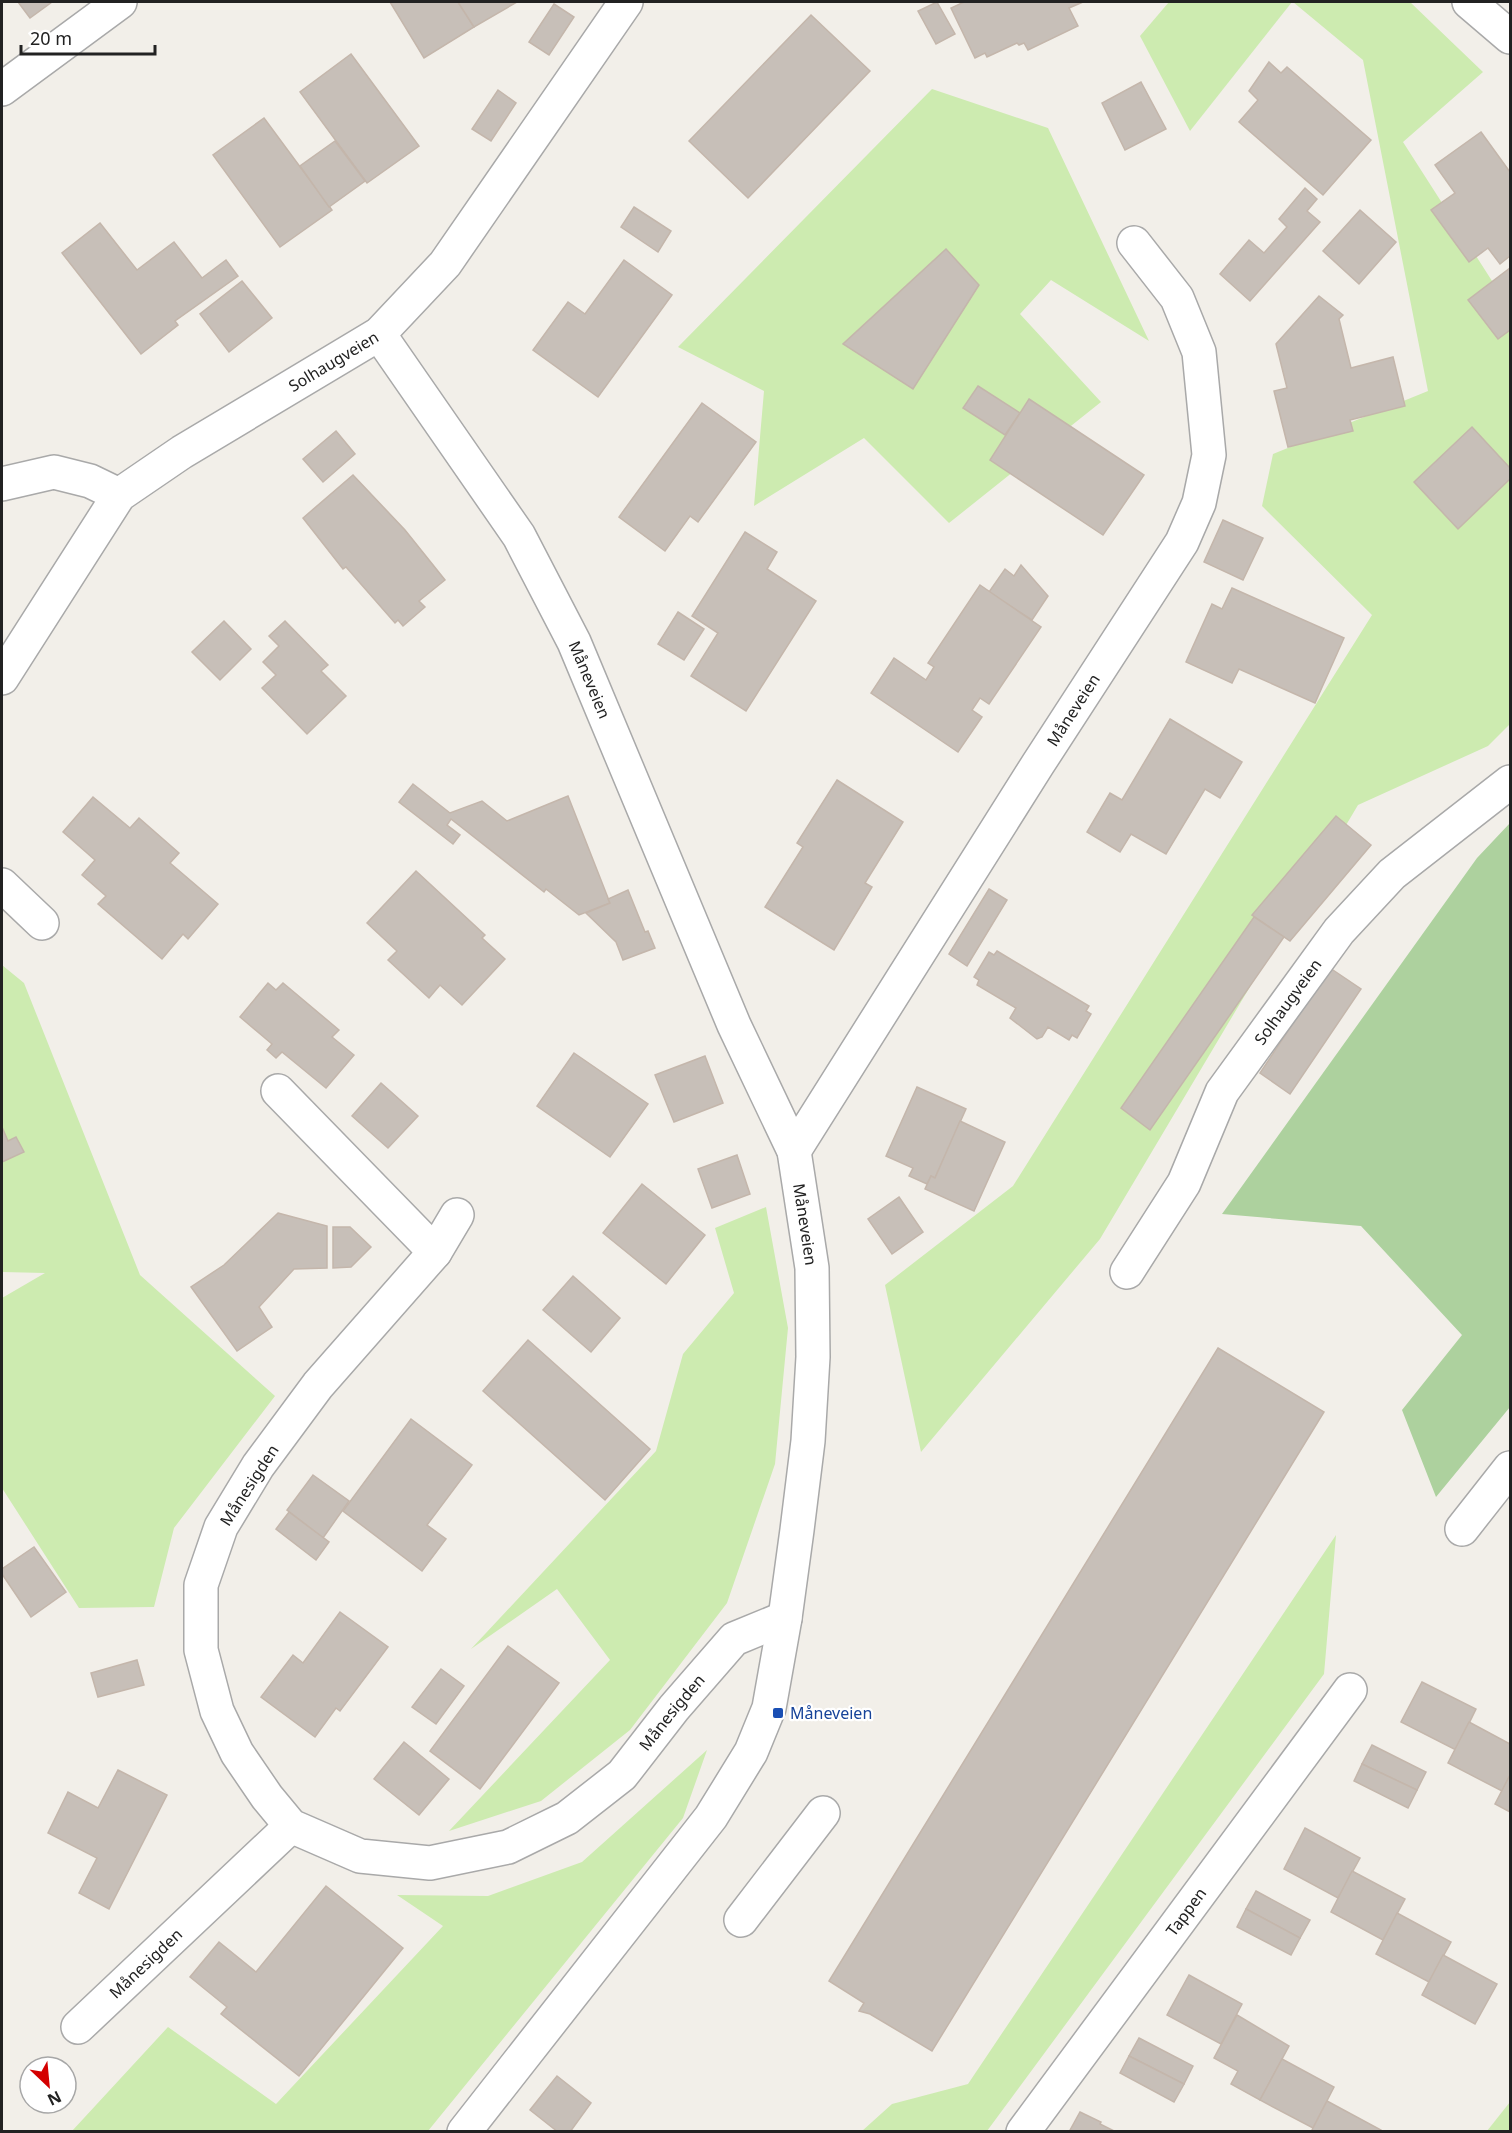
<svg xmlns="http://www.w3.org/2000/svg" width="1512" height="2133" font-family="'Noto Sans',sans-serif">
	<rect width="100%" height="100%" fill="#f2efe9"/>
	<!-- grass -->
	<g fill="#cdebb0">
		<polygon points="1169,2 1292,2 1190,131 1140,36"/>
		<polygon points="1293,2 1410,2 1483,72 1403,142 1510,309 1510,724 1488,746 1358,805 1100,1239 921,1452 885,1285 1013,1186 1372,615 1262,506 1273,454 1428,391 1363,60"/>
		<polygon points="932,89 1048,128 1149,341 1051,280 1020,314 1101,402 949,523 864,438 754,506 764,391 678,347"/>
		<polygon points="2,965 24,983 140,1275 275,1396 174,1528 154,1607 79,1608 2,1488 2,1298 45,1273 2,1272"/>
		<polygon points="766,1207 788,1328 775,1464 727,1603 630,1730 541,1801 449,1831 610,1660 557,1589 471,1649 656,1451 683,1354 734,1293 715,1228"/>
		<polygon points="1336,1535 1324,1674 987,2131 862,2131 892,2104 968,2084"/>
		<polygon points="707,1750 683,1818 428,2131 72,2131 168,2027 276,2104 443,1926 397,1895 488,1896 582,1862"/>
		<polygon points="1510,2102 1510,2131 1487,2131"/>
	</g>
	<!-- forest -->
	<polygon fill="#add19e" points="1510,823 1510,1407 1436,1497 1402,1410 1462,1335 1361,1226 1222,1214 1477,858"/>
	<!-- building -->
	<g fill="#c7bfb8" stroke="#c4b6ab" stroke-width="1.5">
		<polygon points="18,2 52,2 30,18"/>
		<polygon points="390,2 458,2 474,27 424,58"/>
		<polygon points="458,2 517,2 474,27"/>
		<polygon points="937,2 955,34 936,44 918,11"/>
		<polygon points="964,2 1083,2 1069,8 1078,26 1028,50 1024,43 1019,45 1017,43 987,57 985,53 975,58 951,8"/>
		<polygon points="554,4 574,17 549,55 529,42"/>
		<polygon points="811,15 870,71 748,198 689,141"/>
		<polygon points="351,54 419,146 367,183 300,92"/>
		<polygon points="1269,62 1281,73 1287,67 1371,140 1323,195 1239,122 1258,100 1249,91"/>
		<polygon points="1141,82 1166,129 1125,150 1102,103"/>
		<polygon points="498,90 516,103 491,141 472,129"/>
		<polygon points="264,118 332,210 280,247 213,155"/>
		<polygon points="1481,132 1510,172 1510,256 1500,264 1488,248 1469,262 1431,210 1455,193 1435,165"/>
		<polygon points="335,141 365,181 329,207 300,166"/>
		<polygon points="1305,188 1317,199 1307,211 1320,222 1250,301 1220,274 1249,240 1264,253 1287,227 1279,219"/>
		<polygon points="634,207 671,231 658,252 621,227"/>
		<polygon points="1360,210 1396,242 1359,284 1323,251"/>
		<polygon points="100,223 137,270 174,242 202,278 226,260 238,276 175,321 178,325 141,354 62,253"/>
		<polygon points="946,249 979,285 913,389 843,344"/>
		<polygon points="624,260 672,295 598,397 533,350 568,302 585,314"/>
		<polygon points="1510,268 1510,330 1498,339 1468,300"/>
		<polygon points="242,281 272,318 229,352 200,314"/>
		<polygon points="1319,296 1343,315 1339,319 1351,368 1393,357 1405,406 1350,420 1353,431 1288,447 1274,391 1287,388 1276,344"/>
		<polygon points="978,386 1020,413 1005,435 963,408"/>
		<polygon points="1029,399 1144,475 1103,535 990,460"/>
		<polygon points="702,403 756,442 698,522 690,516 665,551 619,517"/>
		<polygon points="1472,427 1510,468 1510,479 1458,529 1414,482"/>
		<polygon points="336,431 355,454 323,482 303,459"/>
		<polygon points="353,475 405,530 445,580 419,601 425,607 403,626 398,620 395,623 346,567 343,569 303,518"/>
		<polygon points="1223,520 1263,538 1243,580 1204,562"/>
		<polygon points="745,532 777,552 767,569 816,601 746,711 691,676 718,633 692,616"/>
		<polygon points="1021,565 1048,596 1032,620 989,592 1005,569 1014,576"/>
		<polygon points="980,585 1041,627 989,704 980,698 972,710 982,717 958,752 871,693 894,658 926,680 934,667 928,663"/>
		<polygon points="1232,588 1344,638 1315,703 1239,669 1232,683 1186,662 1212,604 1222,609"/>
		<polygon points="678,612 704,629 684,660 658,644"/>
		<polygon points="224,621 251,649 220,680 192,652"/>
		<polygon points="285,621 328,665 321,671 346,696 307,734 262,688 276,675 263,662 279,646 269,636"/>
		<polygon points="1170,719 1242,762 1220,798 1205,789 1166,854 1131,834 1120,852 1087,832 1110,793 1122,800"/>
		<polygon points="837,780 903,822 865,883 872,887 834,950 765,907 803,847 797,843"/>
		<polygon points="413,784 450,813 482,801 507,821 568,796 610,903 579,915 546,889 544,892 451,819 447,825 460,835 453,844 399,802"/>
		<polygon points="93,797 130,828 139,818 179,853 170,863 218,904 188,939 183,934 162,959 98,904 106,896 82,875 95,860 63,832"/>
		<polygon points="1336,816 1371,845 1290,941 1252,915"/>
		<polygon points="416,871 485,935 482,938 505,959 462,1005 440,985 429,998 388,960 397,951 367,923"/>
		<polygon points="989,889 1007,900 967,966 949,954"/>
		<polygon points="628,890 645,932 648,931 655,948 623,960 616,942 586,913 610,903 608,899"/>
		<polygon points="1254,917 1284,937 1150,1130 1121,1108"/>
		<polygon points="997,951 1089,1006 1086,1011 1091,1014 1077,1038 1072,1035 1069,1040 1048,1027 1042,1037 1037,1039 1010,1018 1016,1008 977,985 979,980 974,977 989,952 994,955"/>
		<polygon points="1330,968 1361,989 1290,1094 1260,1073"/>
		<polygon points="268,983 276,990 283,983 339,1030 332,1037 354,1055 326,1088 282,1052 276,1058 267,1050 272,1044 240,1017"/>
		<polygon points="574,1053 648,1104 610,1157 537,1106"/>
		<polygon points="705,1056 723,1103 674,1122 655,1075"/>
		<polygon points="381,1083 418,1116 388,1148 352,1116"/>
		<polygon points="917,1087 966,1109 935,1178 931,1176 927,1184 909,1176 913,1168 886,1156"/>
		<polygon points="960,1121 1005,1142 974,1211 925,1189 931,1176 935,1178"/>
		<polygon points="2,1127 8,1141 16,1137 24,1152 2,1162"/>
		<polygon points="737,1155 750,1194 712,1208 698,1169"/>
		<polygon points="642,1184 705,1235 666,1284 603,1233"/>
		<polygon points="899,1197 923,1232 892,1254 868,1219"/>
		<polygon points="278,1213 327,1226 327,1268 294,1269 259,1307 272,1327 237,1351 191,1287 224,1265"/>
		<polygon points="333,1227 350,1227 371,1247 351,1267 333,1268"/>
		<polygon points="573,1276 620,1318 591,1352 543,1310"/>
		<polygon points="528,1340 650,1449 605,1500 483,1391"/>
		<polygon points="1218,1348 1324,1412 932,2051 870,2014 859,2011 864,2003 829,1981"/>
		<polygon points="411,1419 472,1465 427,1525 446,1539 422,1571 343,1511"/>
		<polygon points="313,1475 349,1501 323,1538 287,1510"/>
		<polygon points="289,1512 329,1542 316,1560 276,1529"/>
		<polygon points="34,1547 66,1592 31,1617 2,1574 2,1569"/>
		<polygon points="340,1612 388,1647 340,1711 336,1708 315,1737 261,1697 293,1655 303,1663"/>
		<polygon points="508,1646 559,1683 480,1789 430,1751"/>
		<polygon points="137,1660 144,1685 98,1697 91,1673"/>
		<polygon points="441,1669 464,1686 436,1724 412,1707"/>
		<polygon points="1422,1682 1476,1709 1456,1750 1401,1722"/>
		<polygon points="1469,1722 1510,1744 1510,1775 1502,1791 1448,1763"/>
		<polygon points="404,1742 449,1779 419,1815 374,1779"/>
		<polygon points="1372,1745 1426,1772 1417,1790 1362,1764"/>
		<polygon points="1362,1764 1417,1790 1408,1808 1354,1781"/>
		<polygon points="118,1770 167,1795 109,1909 79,1893 97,1858 48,1833 68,1792 98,1808"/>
		<polygon points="1510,1775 1510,1812 1495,1804"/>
		<polygon points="1305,1828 1360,1858 1338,1898 1284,1869"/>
		<polygon points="1352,1871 1405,1899 1383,1940 1331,1912"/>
		<polygon points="326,1886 403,1948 299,2076 221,2014 227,2007 190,1977 219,1942 256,1972"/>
		<polygon points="1256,1891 1310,1920 1300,1938 1246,1909"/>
		<polygon points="1246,1909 1300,1938 1291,1955 1237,1927"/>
		<polygon points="1397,1913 1451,1942 1429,1982 1376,1954"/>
		<polygon points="1443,1955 1497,1984 1475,2024 1422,1995"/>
		<polygon points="1189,1975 1242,2004 1221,2044 1167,2015"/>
		<polygon points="1237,2015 1289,2046 1260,2100 1231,2084 1238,2071 1214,2058"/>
		<polygon points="1139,2038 1193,2066 1184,2084 1129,2056"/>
		<polygon points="1129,2056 1184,2084 1174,2102 1120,2073"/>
		<polygon points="1282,2059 1334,2087 1313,2128 1260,2100"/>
		<polygon points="557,2076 591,2103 570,2132 558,2132 530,2110"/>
		<polygon points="1327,2101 1381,2130 1380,2132 1311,2132"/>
		<polygon points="1080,2112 1101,2122 1100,2124 1116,2132 1069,2132"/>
	</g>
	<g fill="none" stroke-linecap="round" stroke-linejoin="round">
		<defs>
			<g id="minor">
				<polyline points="1469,2 1510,37"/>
				<polyline points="2,89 120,2"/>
				<path id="s1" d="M379,334l140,202 55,106 160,383 60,126 18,117 1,89 -5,84 -11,89 -12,88 -16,90 -18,44 -40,65 -247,315"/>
				<polyline points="2,484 54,472 90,481 119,495"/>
				<path id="s2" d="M2,678l117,-183 63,-43 197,-118 66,-70 181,-262"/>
				<polyline points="2,885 42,923"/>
				<polyline points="278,1091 435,1252"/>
				<path id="s3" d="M794,1151l244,-387 144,-222 17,-39 10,-48 -10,-103 -22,-54 -43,-55"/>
				<path id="s4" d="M457,1215l-22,37 -117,133 -60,81 -37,61 -20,58v65l16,61 20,42 30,44 24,29 69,30 70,7 78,-16 59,-29 55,-43 52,-67 60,-69 51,-21"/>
				<path id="s5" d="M1127,1272l57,-89 38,-91 117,-161 53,-57 118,-92"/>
				<polyline points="1462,1529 1510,1468"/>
				<polyline points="741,1920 823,1813"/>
				<path id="s6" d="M78,2027l213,-201"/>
				<path id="s7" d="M1023,2132l327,-442"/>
			</g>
		</defs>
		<!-- minor casing -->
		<use href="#minor" stroke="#a9a9a9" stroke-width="36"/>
		<!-- minor -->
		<use href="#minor" stroke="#fff" stroke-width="33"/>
	</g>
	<!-- markers -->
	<rect fill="#1a4fb4" stroke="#fff" stroke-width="2" x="772" y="1707" width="12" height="12" rx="3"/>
	<g text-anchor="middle" stroke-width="4.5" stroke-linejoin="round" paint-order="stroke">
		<!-- street labels -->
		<g font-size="16" fill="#222" stroke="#fff">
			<text dy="6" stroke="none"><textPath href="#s2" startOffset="470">Solhaugveien</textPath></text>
			<text dy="6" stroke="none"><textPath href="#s1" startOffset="406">Måneveien</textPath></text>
			<text dy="6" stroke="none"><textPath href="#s3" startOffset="522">Måneveien</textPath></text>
			<text dy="6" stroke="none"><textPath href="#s5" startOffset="316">Solhaugveien</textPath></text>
			<text dy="6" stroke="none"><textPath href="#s1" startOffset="994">Måneveien</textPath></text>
			<text transform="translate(249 1485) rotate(-57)" y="6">Månesigden</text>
			<text dy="6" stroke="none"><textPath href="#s4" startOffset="1160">Månesigden</textPath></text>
			<text dy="6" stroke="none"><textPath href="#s7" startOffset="274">Tappen</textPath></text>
			<text dy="6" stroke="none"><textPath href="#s6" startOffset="93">Månesigden</textPath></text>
		</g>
		<!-- transit labels -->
		<g font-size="16" fill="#164399" stroke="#fff" text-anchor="start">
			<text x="790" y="1719">Måneveien</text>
		</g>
	</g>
	<!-- border -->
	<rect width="1512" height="2133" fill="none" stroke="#222222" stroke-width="6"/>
	<!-- north arrow -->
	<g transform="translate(48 2085) rotate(154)"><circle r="28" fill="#ffffff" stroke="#a7a7a7" stroke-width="1.5"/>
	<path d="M0-4.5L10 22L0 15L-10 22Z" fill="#d40000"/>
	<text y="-9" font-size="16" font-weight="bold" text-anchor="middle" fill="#222222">N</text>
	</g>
	<!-- scale -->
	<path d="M21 45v9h134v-9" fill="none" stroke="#222222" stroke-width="3"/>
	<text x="30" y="45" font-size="18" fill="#222222" stroke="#ffffff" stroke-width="4.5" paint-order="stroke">20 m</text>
</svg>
